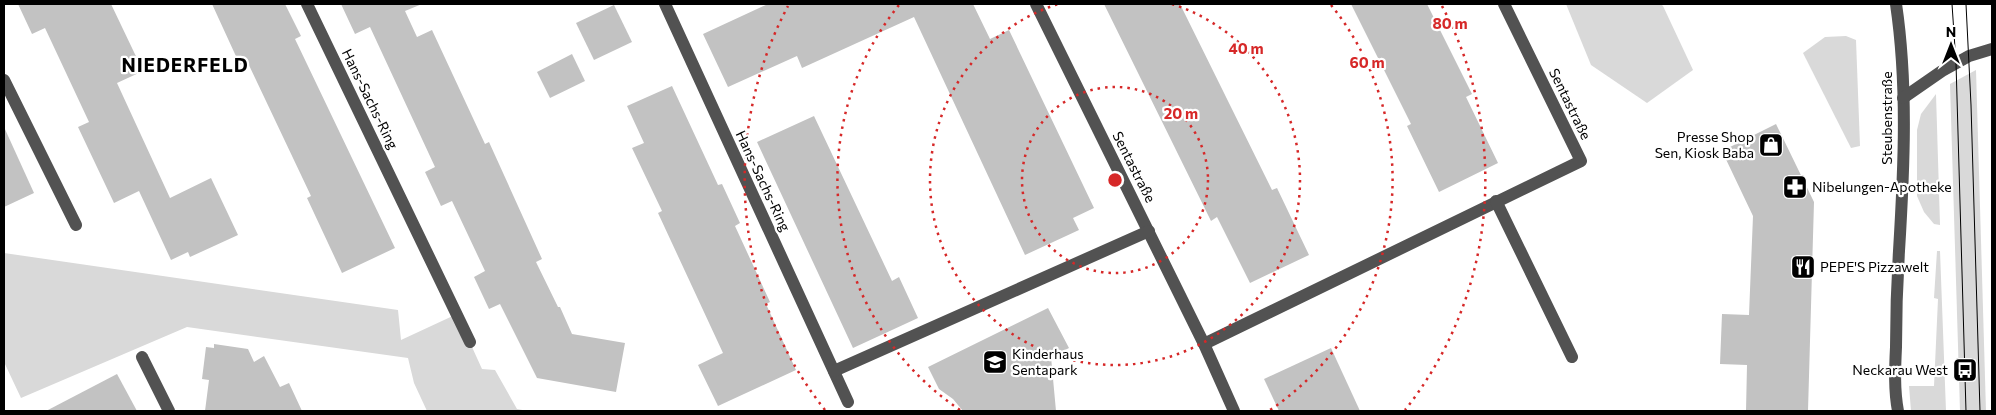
<svg xmlns="http://www.w3.org/2000/svg" width="1996" height="415" font-family="Commissioner,sans-serif">
	<rect width="100%" height="100%" fill="#fff"/>
	<!-- green -->
	<g fill="#d9d9d9">
		<polygon points="1566,4 1661,4 1663,6 1693,70 1647,103 1591,65"/>
		<polygon points="1846,36 1856,40 1860,146 1851,148 1803,53 1825,37"/>
		<polygon points="1976,70 1986,411 1960,411 1950,84"/>
		<polygon points="1936,94 1940,225 1934,224 1924,212 1917,196 1917,130 1921,114"/>
		<polygon points="1937,251 1940,251 1946,411 1911,411 1909,386 1934,386 1938,299 1934,298"/>
		<polygon points="4,253 398,310 401,340 457,314 482,369 495,370 517,409 528,411 427,411 414,383 408,358 187,327 21,398 4,362"/>
	</g>
	<!-- building -->
	<g fill="#c2c2c2">
		<polygon points="18,4 111,4 143,71 117,83 170,198 211,178 238,235 190,257 188,252 171,260 139,191 114,203 78,127 89,122 45,28 32,34"/>
		<polygon points="212,4 285,4 301,36 295,39 395,248 342,273 307,198 311,196 247,61 240,65"/>
		<polygon points="341,4 422,4 405,11 417,37 432,30 485,144 489,142 542,259 536,262 558,307 560,307 572,334 625,343 616,392 537,378 500,304 489,309 474,277 485,271 452,201 441,206 425,172 435,167 370,27 355,34"/>
		<polygon points="768,4 973,4 990,39 1009,30 1094,208 1073,218 1079,230 1025,255 914,17 802,68 797,56 728,87 703,34"/>
		<polygon points="1104,4 1180,4 1272,190 1277,188 1309,255 1250,283 1217,217 1211,221"/>
		<polygon points="1351,4 1427,4 1472,94 1466,97 1498,163 1439,192 1407,126 1411,124"/>
		<polygon points="614,5 632,42 594,60 576,23"/>
		<polygon points="572,54 585,81 550,98 537,72"/>
		<polygon points="672,86 718,185 722,184 740,223 735,226 770,302 766,304 796,370 718,406 698,365 723,353 658,213 662,211 632,148 644,143 627,106"/>
		<polygon points="814,116 892,281 899,277 918,318 853,348 757,142"/>
		<polygon points="1776,124 1814,202 1808,411 1746,411 1747,365 1720,364 1722,314 1749,315 1753,216 1722,151"/>
		<polygon points="4,127 34,193 4,207"/>
		<polygon points="1048,308 1069,348 1051,357 1056,411 963,411 953,399 939,389 928,367"/>
		<polygon points="214,344 248,349 254,362 264,356 280,387 289,383 302,411 205,411 209,380 202,379 206,347 214,348"/>
		<polygon points="1331,348 1360,411 1279,411 1264,379"/>
		<polygon points="117,374 137,411 46,411"/>
	</g>
	<g fill="none" stroke-linecap="round" stroke-linejoin="round">
		<!-- minor -->
		<g stroke="#525252" stroke-width="12">
			<polyline points="307,4 470,342"/>
			<polyline points="665,4 848,402"/>
			<polyline points="1036,4 1204,344 1581,161 1504,4"/>
			<path d="M1896,4c12,81 8,165 3,247 -2,32 -3,64 -3,96 -1,21 -2,43 2,64"/>
			<polyline points="4,80 76,225"/>
			<polyline points="1903,98 1942,71 1969,56 1992,49"/>
			<polyline points="1496,201 1572,357"/>
			<polyline points="1204,344 1234,411"/>
			<polyline points="142,357 169,411"/>
			<polyline points="834,371 1149,231"/>
		</g>
		<!-- tram -->
		<g stroke="#000" stroke-width="1">
			<polyline points="1952,4 1956,63 1966,411"/>
			<polyline points="1966,4 1971,105 1980,411"/>
		</g>
	</g>
	<!-- distance rings -->
	<g fill="none" stroke="#d62828" stroke-width="2.5" stroke-dasharray="2.5 5">
		<circle cx="1115" cy="180" r="93"/>
		<path d="M1172 4A185 185 0 1 1 1058 4"/>
		<path d="M960 410A278 278 0 0 1 899 5M1331 5A278 278 0 0 1 1270 410"/>
		<path d="M825 410A370 370 0 0 1 788 6M1442 6A370 370 0 0 1 1405 410"/>
	</g>
	<!-- icons -->
	<defs>
		<symbol id="shop-square" viewBox="-11 -11 22 22"><rect x="-9" y="-9" width="18" height="18" rx="4" fill="#000" stroke="#fff"/><path d="M-5-2.5h2.3a2.7 3.5 0 0 1 5.4 0H5L5.5 6h-11ZM-1.5-2.5h3a1.5 2.3 0 0 0-3 0Z" fill="#fff"/></symbol>
		<symbol id="pharmacy-square" viewBox="-11 -11 22 22"><rect x="-9" y="-9" width="18" height="18" rx="4" fill="#000" stroke="#fff"/><path d="M-2-6h4v4h4v4h-4v4h-4v-4h-4v-4h4Z" fill="#fff"/></symbol>
		<symbol id="restaurant-square" viewBox="-11 -11 22 22"><rect x="-9" y="-9" width="18" height="18" rx="4" fill="#000" stroke="#fff"/><path d="M-5-6h1v4h1v-4h1v4h1v-4h1v5L-1.5 .5V6h-2V.5L-5-1ZM5-6V6H3V1.5H1.5Q1.5-4 5-6Z" fill="#fff"/></symbol>
		<symbol id="school-square" viewBox="-11 -11 22 22"><rect x="-9" y="-9" width="18" height="18" rx="4" fill="#000" stroke="#fff"/><path d="M0-5L7-2L0 1L-7-2ZM-4 1L0 2.5L4 1V4Q0 6-4 4Z" fill="#fff"/></symbol>
		<symbol id="bus-square" viewBox="-11 -11 22 22"><rect x="-9" y="-9" width="18" height="18" rx="4" fill="#000" stroke="#fff"/><path d="M-5-6H5V4H4V6H2V4H-2V6H-4V4H-5ZM-3.5-4V0h7V-4ZM-3.5 1.2v1.5H-2V1.2ZM2 1.2v1.5H3.5V1.2Z" fill="#fff"/></symbol>
	</defs>
	<g fill-rule="evenodd">
		<use href="#shop-square" x="1757" y="131" width="28" height="28"/>
		<use href="#pharmacy-square" x="1781" y="173" width="28" height="28"/>
		<use href="#restaurant-square" x="1789" y="253" width="28" height="28"/>
		<use href="#school-square" x="981" y="348" width="28" height="28"/>
		<use href="#bus-square" x="1951" y="356" width="28" height="28"/>
	</g>
	<g text-anchor="middle" stroke-width="4.5" stroke-linejoin="round" paint-order="stroke">
		<!-- street labels -->
		<g font-size="14" fill="#000" stroke="#fff">
			<text transform="translate(370 99) rotate(64)" y="5">Hans-Sachs-Ring</text>
			<text transform="translate(1570 104) rotate(64)" y="5">Sentastraße</text>
			<text transform="translate(1887 118) rotate(-90)" y="5">Steubenstraße</text>
			<text transform="translate(1134 167) rotate(63)" y="5">Sentastraße</text>
			<text transform="translate(763 181) rotate(65)" y="5">Hans-Sachs-Ring</text>
		</g>
		<!-- poi labels -->
		<g font-size="14" fill="#000" stroke="#fff" text-anchor="start">
			<text x="1754" y="142" text-anchor="end">Presse Shop<tspan x="1754" dy="16">Sen, Kiosk Baba</tspan></text>
			<text x="1812" y="192">Nibelungen-Apotheke</text>
			<text x="1820" y="272">PEPE'S Pizzawelt</text>
			<text x="1012" y="359">Kinderhaus<tspan x="1012" dy="16">Sentapark</tspan></text>
			<text x="1948" y="375" text-anchor="end">Neckarau West</text>
		</g>
		<!-- district labels -->
		<g font-size="19" font-weight="bold" letter-spacing="1" fill="#000" stroke="#fff">
			<text x="185" y="72">NIEDERFELD</text>
		</g>
	</g>
	<circle cx="1115" cy="180" r="8" fill="#d62828" stroke="#fff" stroke-width="2.5"/>
	<g font-size="15" text-anchor="middle" font-weight="bold" fill="#d62828" stroke="#fff" stroke-width="4.5" stroke-linejoin="round" paint-order="stroke">
		<text x="1450" y="29">80 m</text>
		<text x="1246" y="54">40 m</text>
		<text x="1367" y="68">60 m</text>
		<text x="1181" y="119">20 m</text>
	</g>
	<!-- border -->
	<rect width="1996" height="415" fill="none" stroke="#000000" stroke-width="10"/>
	<!-- north arrow -->
	<g transform="translate(1951 45)" stroke="#ffffff" stroke-width="4" paint-order="stroke">
	<path d="M0-4L9 19L0 12L-9 19Z" fill="#000000"/>
	<text y="-8" font-size="14" font-weight="bold" text-anchor="middle" fill="#000000">N</text>
	</g>
</svg>
